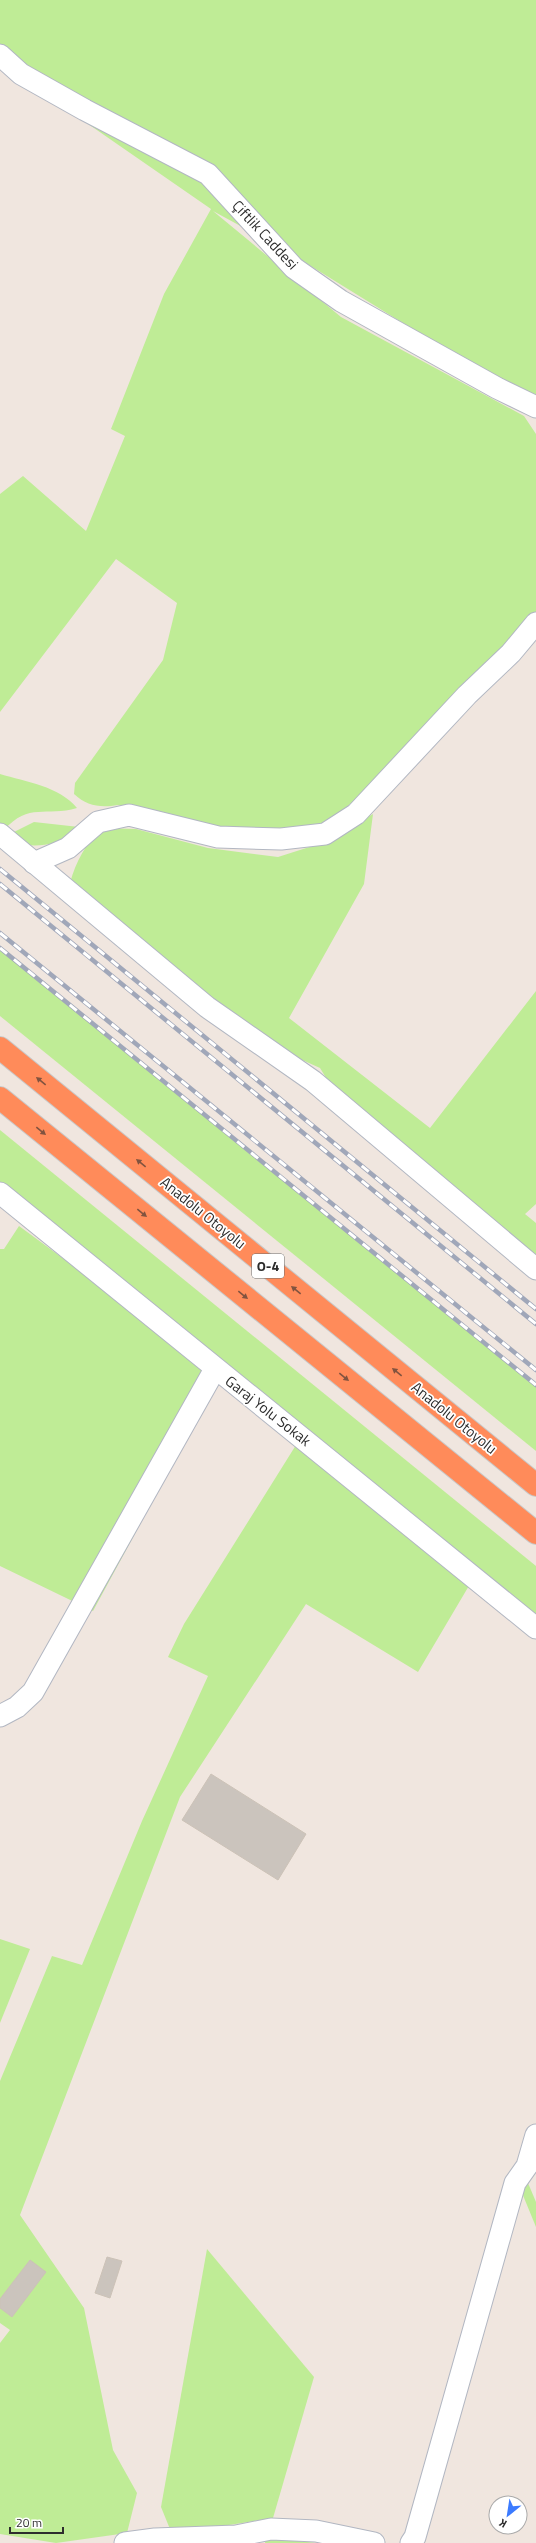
<svg xmlns="http://www.w3.org/2000/svg" width="536" height="2543" font-family="'Titillium Web',sans-serif">
	<rect width="100%" height="100%" fill="#f0e6df"/>
	<!-- green -->
	<g fill="#bfec96">
		<path d="M0,0h536v395l-36,-12 -212,-131 -75,-41 128,106 183,99 12,18v180l-182,187c-10,7 -23,22 -34,26 -54,17 -147,-9 -202,-22 -18,3 -31,1 -44,-11l1,-11 88,-123 14,-57 -61,-44 -116,153v-218l23,-18 63,55 39,-95 -14,-7 53,-135 47,-85 -211,-146z"/>
		<path d="M0,774c26,8 59,12 77,34 -31,9 -48,-6 -73,22l-4,-4z"/>
		<path d="M373,814l-9,70 -75,134 141,110 106,-137v213l-11,10 11,9v35l-205,-172 -11,-18 -62,-28 -188,-157c6,-22 16,-40 32,-55l34,1 72,19 70,9 44,-14z"/>
		<path d="M34,822l45,5 -2,9c-21,7 -36,12 -57,8l-8,-11z"/>
		<polygon points="0,950 536,1386 536,1451 0,1016"/>
		<polygon points="0,1130 536,1566 536,1624 0,1188"/>
		<polygon points="19,1226 159,1329 200,1367 214,1388 93,1611 0,1566 0,1249 4,1249"/>
		<polygon points="296,1445 470,1584 418,1672 306,1604 180,1797 20,2215 84,2308 113,2450 137,2493 127,2533 56,2543 0,2534 0,2343 10,2330 0,2323 0,2081 52,1956 82,1965 142,1821 208,1676 168,1657 184,1624"/>
		<polygon points="0,1939 30,1949 0,2023"/>
		<polygon points="528,2183 536,2202 536,2227 520,2188"/>
		<polygon points="207,2249 314,2377 273,2518 172,2534 161,2507"/>
		<polygon points="266,2538 317,2543 265,2543"/>
	</g>
	<!-- building -->
	<g fill="#cbc4bd" stroke="#ccc2b7">
		<polygon points="211,1774 306,1834 278,1880 182,1820"/>
		<polygon points="107,2257 122,2261 110,2298 95,2293"/>
		<polygon points="30,2260 46,2272 12,2317 0,2308 0,2299"/>
	</g>
	<g fill="none" stroke-linecap="round" stroke-linejoin="round">
		<defs>
			<g id="street">
				<polyline points="0,55 21,74 85,110 208,174 294,268 341,301 497,388 536,407"/>
				<polyline points="0,834 207,1007 313,1081 536,1269"/>
				<polyline points="34,863 68,848 98,822 129,815 218,837 281,839 325,834 356,814 467,695 511,653 536,623"/>
				<polyline points="0,1193 536,1628"/>
				<polyline points="0,1716 17,1707 33,1692 215,1369"/>
				<polyline points="125,2543 155,2539 236,2536 271,2529 316,2531 374,2543"/>
				<polyline points="411,2543 415,2537 515,2183 527,2166 536,2135"/>
			</g>
			<g id="highway">
				<polyline points="0,1048 536,1485"/>
				<polyline points="0,1098 536,1533"/>
			</g>
		</defs>
		<!-- street casing -->
		<use href="#street" stroke="#b2b7c2" stroke-width="23"/>
		<!-- highway casing -->
		<use href="#highway" stroke="#c8c8c8" stroke-width="24"/>
		<!-- street -->
		<use href="#street" stroke="#fff" stroke-width="21"/>
		<!-- highway -->
		<use href="#highway" stroke="#ff8b5a" stroke-width="22"/>
		<defs>
			<g id="rail">
				<polyline points="0,869 536,1309"/>
				<polyline points="0,884 536,1324"/>
				<polyline points="0,933 536,1370"/>
				<polyline points="0,948 536,1385"/>
			</g>
		</defs>
		<!-- rail casing -->
		<use href="#rail" stroke="#a0a7b9" stroke-width="4.5"/>
		<!-- rail -->
		<use href="#rail" stroke="#fff" stroke-width="3" stroke-dasharray="9" stroke-linecap="butt"/>
	</g>
	<!-- one-way arrows -->
	<defs><path id="oneway-solid" d="M-6-.8H1V-3.2L6.5 0L1 3.2V.8H-6Z"/></defs>
	<g fill="#81533f">
		<use href="#oneway-solid" transform="translate(41 1081) rotate(-141)"/>
		<use href="#oneway-solid" transform="translate(41 1131) rotate(39)"/>
		<use href="#oneway-solid" transform="translate(141 1163) rotate(-141)"/>
		<use href="#oneway-solid" transform="translate(142 1213) rotate(39)"/>
		<use href="#oneway-solid" transform="translate(296 1290) rotate(-141)"/>
		<use href="#oneway-solid" transform="translate(243 1295) rotate(39)"/>
		<use href="#oneway-solid" transform="translate(397 1372) rotate(-141)"/>
		<use href="#oneway-solid" transform="translate(344 1377) rotate(39)"/>
	</g>
	<g text-anchor="middle" stroke-width="3.5" stroke-linejoin="round" paint-order="stroke">
		<!-- shield labels -->
		<rect fill="#fff" stroke="#6c6c6c" stroke-width="1" x="252" y="1254" width="32" height="24" rx="3"/>
		<g font-size="14" font-weight="bold" fill="#2d2d2d">
			<text x="268" y="1271">O-4</text>
		</g>
		<!-- street labels -->
		<g font-size="15" fill="#2d2d2d" stroke="#fff">
			<text transform="translate(265 235) rotate(47)" y="5">Çiftlik Caddesi</text>
			<text transform="translate(203 1213) rotate(39)" y="5">Anadolu Otoyolu</text>
			<text transform="translate(268 1411) rotate(38)" y="5">Garaj Yolu Sokak</text>
			<text transform="translate(454 1418) rotate(39)" y="5">Anadolu Otoyolu</text>
		</g>
	</g>
	<!-- north arrow -->
	<g transform="translate(508 2515) rotate(210)"><circle r="19" fill="#ffffff" stroke="#ababab"/>
	<path d="M0-3L7 15L0 10L-7 15Z" fill="#3c7bff"/>
	<text y="-6" font-size="11" font-weight="bold" text-anchor="middle" fill="#2d2d2d">K</text>
	</g>
	<!-- scale -->
	<path d="M10 2527v6h53v-6" fill="none" stroke="#2d2d2d" stroke-width="2"/>
	<text x="16" y="2527" font-size="12" fill="#2d2d2d" stroke="#ffffff" stroke-width="3" paint-order="stroke">20 m</text>
</svg>
